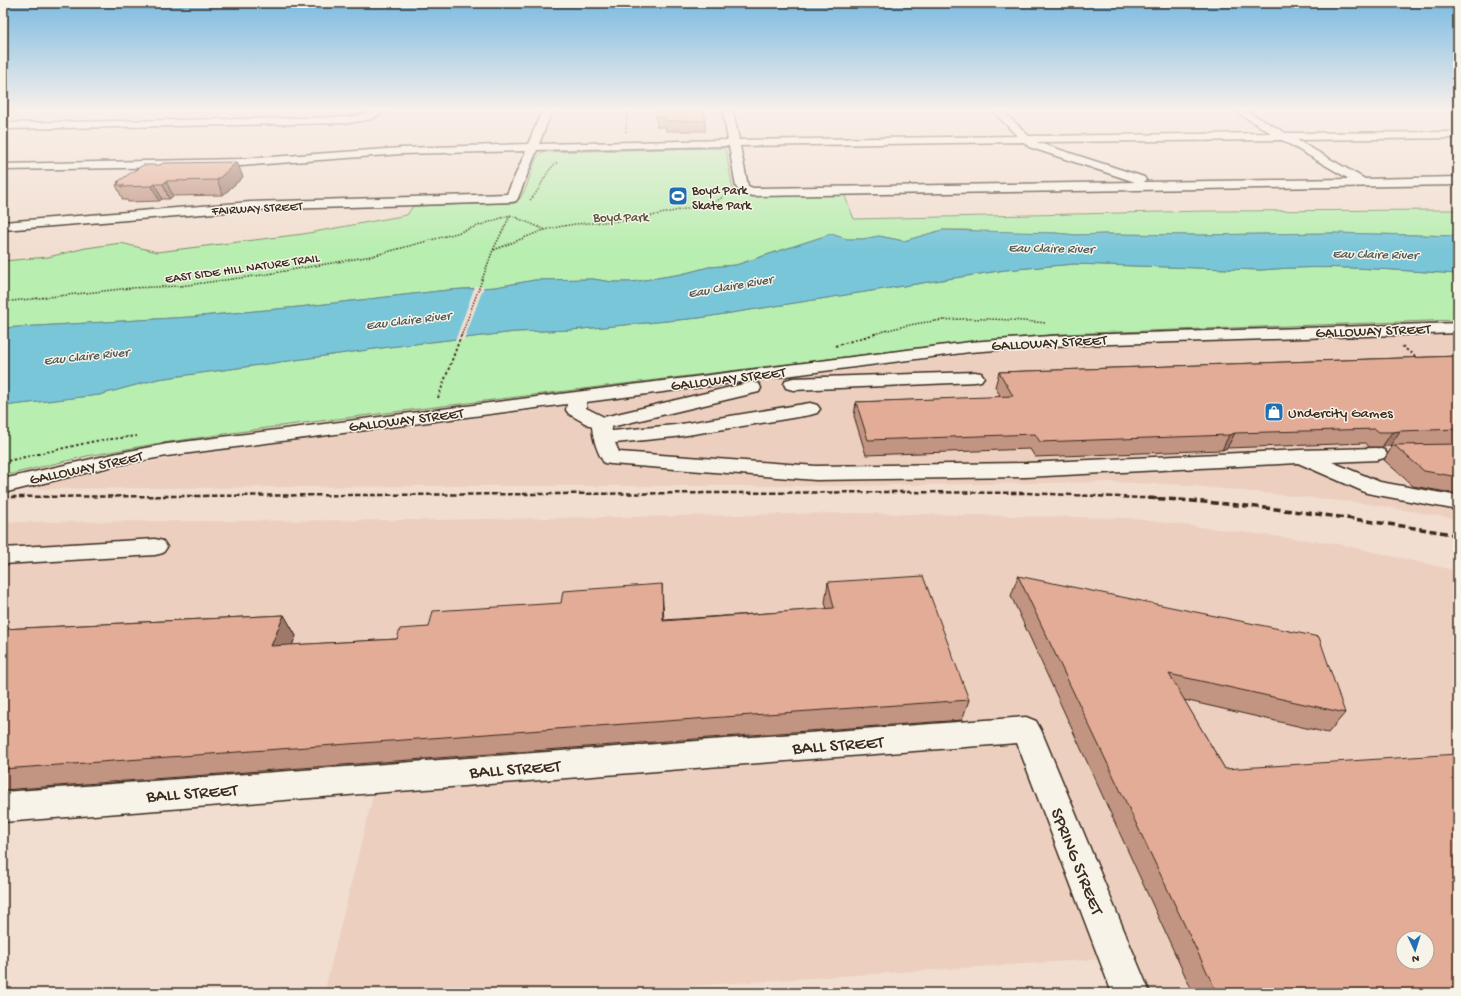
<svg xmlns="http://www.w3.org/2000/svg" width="1461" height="996" font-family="'Gochi Hand',sans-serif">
	<rect width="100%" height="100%" fill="#f1ded0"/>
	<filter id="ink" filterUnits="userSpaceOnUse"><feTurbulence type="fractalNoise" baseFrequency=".025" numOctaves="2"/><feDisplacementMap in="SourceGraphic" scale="8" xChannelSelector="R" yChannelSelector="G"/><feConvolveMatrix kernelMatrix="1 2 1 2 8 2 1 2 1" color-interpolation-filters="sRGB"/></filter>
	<g filter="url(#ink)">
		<!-- built -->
		<g fill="#eccfbf" fill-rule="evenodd">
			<polygon points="1458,333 1458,519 1361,503 1263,493 1185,485 1109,482 837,486 422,486 18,489 129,466 196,454 1005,350 1075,346"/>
			<path d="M854,513l273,5 211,26 120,27v422h-327l-15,-35 -536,35h-256l53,-214 -374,28v-285l425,-2zM1403,938h24v24h-24z"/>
		</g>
		<!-- green -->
		<g fill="#b8eeb0" stroke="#7a8c67">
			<path d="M716,148h7l3,3 7,38 6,4 12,3 93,-2 10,25 353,-8 251,-1v26l-126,-3 -135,2 -91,-1 -29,1 -22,-2 -66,-1 -23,-2h-24l-38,11 -25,-5 -16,3h-16l-16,-5 -95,31 -27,2 -27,7 -50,8h-20l-19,-3 -58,1 -39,7 -48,3 -149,17 -109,10 -187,11v-67l45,-4 38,-9 35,-5 36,9 146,-18 104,-19 6,-9 102,-3c16,-11 16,-48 28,-51z"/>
			<path d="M1074,264l187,6c65,-6 132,0 197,4v46l-397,14 -86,7 -687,84 -133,19 -68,12 -84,20v-70l96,-11 59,-16 231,-32 126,-15 56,-2 128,-12 306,-48z"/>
		</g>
		<!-- water -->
		<path fill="#7ac6d9" stroke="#61888e" d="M942,230l113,3 22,2 29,-1 91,1 135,-2 126,3v38c-65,-4 -132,-10 -197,-4l-187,-6 -69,6 -306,48 -128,12 -56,2 -126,15 -231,32 -59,16 -96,11v-78l187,-11 109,-10 149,-17 48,-3 39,-7 58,-1 19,3h20l50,-8 27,-7 27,-2 95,-31 16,5h16l16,-3 25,5z"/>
		<!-- pier -->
		<polygon fill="#f1ded0" points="475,286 484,286 464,340 455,341"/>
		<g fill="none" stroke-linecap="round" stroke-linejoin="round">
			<defs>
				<g id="minor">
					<polygon points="373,111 385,111 372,119 349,123 3,129 3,123 349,117 365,114"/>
					<path d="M542,111h10l-13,33 189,-4 -5,-29h10l6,29 278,-4 -24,-25h10l26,25 242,-3 -36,-22h11l40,22 172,-1v6l-161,2 68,39 93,-2v8l-705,11 -10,-2 -7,-7 -7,-41 -192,4 -19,48 -2,3 -4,1 -261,8 -248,20v-8l248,-20 256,-8 19,-43 -125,3 -161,12 -237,4v-6l237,-5 161,-11 127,-4zM1282,140l67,39 -205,3 2,-2 -2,-3 -108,-35zM1024,142l5,5 106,35 -382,6 -5,-2 -8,-40z"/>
					<path d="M1458,323v10l-408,13 -80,6 -384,50v6l18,9 148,-35 7,2 2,4 -2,4 -148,35 1,4 63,-6 135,-22 7,2 3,4 -3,4 -7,2 -135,22 -60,6 4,9 197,14 210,-3 275,-13 76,-2 7,2 3,4 -3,4 -7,2 -45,2 48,20 78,14v14l-91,-17 -69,-30 -272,14 -210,3 -205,-16 -7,-1c-7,-11 -11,-24 -12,-36l-23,-13 -3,-4 1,-6 -400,52 -49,9 -115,28v-14l115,-26 49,-9 803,-102 80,-6z"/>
					<polygon points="975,372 981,373 984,377 981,381 975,382 793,390 786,388 784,384 786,380 793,378"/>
					<polygon points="155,539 163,541 167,547 163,553 155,555 3,564 3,548"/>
					<polygon points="1026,717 1036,721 1041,730 1150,993 1112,993 1017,743 3,822 3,792"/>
				</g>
			</defs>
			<!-- minor casing -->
			<use href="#minor" stroke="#3b2a1e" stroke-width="3"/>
			<!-- path-far1 -->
			<g stroke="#3b2a1e" stroke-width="1.5" stroke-dasharray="1.5 1.5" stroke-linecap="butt">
				<polyline points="626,132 627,111"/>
				<path d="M530,200c12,-11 14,-29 28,-38"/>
				<polyline points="510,215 546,230"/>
				<polyline points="494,250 541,231 558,227 575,224 632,220 713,203 723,197 725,190"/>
				<polyline points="3,302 131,288 180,286 262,275 372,256 457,233 510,215"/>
				<polyline points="462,334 493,250 510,216"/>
				<path d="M874,334c63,-19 108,-17 172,-11"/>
			</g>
			<!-- path -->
			<g stroke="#3b2a1e" stroke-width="2" stroke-dasharray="2.5 2.5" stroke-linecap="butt">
				<polyline points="835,346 878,333"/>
				<polyline points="1402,346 1418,359"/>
				<polyline points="438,398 462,333"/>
				<polyline points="3,462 95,441 137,436"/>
			</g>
			<!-- minor -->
			<use href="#minor" fill="#f7f3e8" fill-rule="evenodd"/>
			<!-- rail-far1 -->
			<polyline stroke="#3b2a1e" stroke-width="2.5" stroke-dasharray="5.5 2.5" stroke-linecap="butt" points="3,497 904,492 1025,493 1165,499"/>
			<!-- rail -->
			<path stroke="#3b2a1e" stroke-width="3.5" stroke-dasharray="7 3.5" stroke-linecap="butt" d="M1148,498c104,6 207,20 310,37"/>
		</g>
		<!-- wall -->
		<g fill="#c29482" stroke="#3b2a1e">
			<polygon points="657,111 705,121 705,131 666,131 666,127 657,127 656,117"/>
			<polygon points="160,165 243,177 223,195 173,196 169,199 162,199 159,201 128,202 127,200 123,200 116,185 118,183 117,182"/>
			<polygon points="1458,356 1458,494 1413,486 1384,460 1393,445 1390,446 1382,447 1369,447 1366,443 1227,448 1222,450 1035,457 1030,449 866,455 854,416 856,402 1001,397 995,387 999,372"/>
			<polygon points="1018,576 1345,713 1328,733 1184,700 1225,769 1458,993 1193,993 1011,596"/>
			<polygon points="828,582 969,700 962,720 681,740 3,790 3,629 284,615 296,636 292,645 397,639 429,627 663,605 664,620 827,609 825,603"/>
		</g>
		<!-- shaded-wall -->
		<g fill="#9e786a" stroke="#3b2a1e">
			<polygon points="237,162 243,177 223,195 217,180"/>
			<polygon points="166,181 173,196 169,199 163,184"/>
			<polygon points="155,184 162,199 159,201 152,186"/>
			<polygon points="1400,431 1390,446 1382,447 1392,432"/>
			<polygon points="1235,433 1227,448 1222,450 1229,435"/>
			<polygon points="662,584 663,605 664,641 663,621"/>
			<polygon points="284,615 296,636 283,666 271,646"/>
		</g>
		<!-- building -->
		<g fill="#e2ac97" stroke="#3b2a1e" fill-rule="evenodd">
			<polygon points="657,111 704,111 705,121 665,121 666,117 656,117"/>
			<polygon points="237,162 217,180 166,181 163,184 155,184 152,186 121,187 124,185 116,185 120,182 117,182 143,165 160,165 163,163"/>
			<polygon points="1458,356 1458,429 1400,431 1392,432 1379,432 1375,429 1235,433 1229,435 1040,442 1035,434 868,440 856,402 1013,396 999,372"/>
			<polygon points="1458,444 1458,477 1424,471 1394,445"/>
			<polygon points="923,576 969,700 680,720 3,769 3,629 284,615 271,646 397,639 400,629 429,627 433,611 561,603 563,591 662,584 663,621 834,608 828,582"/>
			<path d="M1018,576l301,61 26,76 -176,-39 56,95 233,-15v239h-241zM1403,938h24v24h-24z"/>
		</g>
	</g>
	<!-- sky -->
	<linearGradient id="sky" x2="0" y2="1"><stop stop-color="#7cbbe2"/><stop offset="0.44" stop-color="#f9f0ea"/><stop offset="1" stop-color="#f9f0ea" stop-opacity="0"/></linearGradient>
	<rect width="1461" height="250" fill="url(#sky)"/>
	<!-- icons -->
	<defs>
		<symbol id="stadium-square" viewBox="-11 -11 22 22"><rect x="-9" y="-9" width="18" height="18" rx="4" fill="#1f6fb2" stroke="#f7f3e8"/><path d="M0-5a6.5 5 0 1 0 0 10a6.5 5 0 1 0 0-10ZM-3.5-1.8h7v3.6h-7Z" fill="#fff"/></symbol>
		<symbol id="shop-square" viewBox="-11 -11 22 22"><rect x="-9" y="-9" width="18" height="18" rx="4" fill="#1f6fb2" stroke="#f7f3e8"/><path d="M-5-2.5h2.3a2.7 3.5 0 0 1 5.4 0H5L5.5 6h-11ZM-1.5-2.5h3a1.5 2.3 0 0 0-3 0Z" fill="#fff"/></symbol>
	</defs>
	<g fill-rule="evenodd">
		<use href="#stadium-square" x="667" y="185" width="22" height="22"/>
		<use href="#shop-square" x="1263" y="401" width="22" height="22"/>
	</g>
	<g text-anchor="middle" stroke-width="3" stroke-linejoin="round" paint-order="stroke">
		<!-- far-poi labels -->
		<g font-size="13" fill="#3b2a1e" stroke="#f7f3e8" text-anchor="start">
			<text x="692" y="194">Boyd Park<tspan x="692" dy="15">Skate Park</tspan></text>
		</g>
		<!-- far-street labels -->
		<g font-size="13" fill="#3b2a1e" stroke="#f7f3e8">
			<text transform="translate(257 207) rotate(-3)" y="5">FAIRWAY STREET</text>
			<text transform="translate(242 267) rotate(-8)" y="5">EAST SIDE HILL NATURE TRAIL</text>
		</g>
		<!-- far-park labels -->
		<g font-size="13" fill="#54513b" stroke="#f7f3e8">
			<text x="621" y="221">Boyd Park</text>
		</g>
		<!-- far-water labels -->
		<g font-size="13" font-style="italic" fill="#4e5956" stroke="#f7f3e8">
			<text transform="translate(1051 247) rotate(1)" y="5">Eau Claire River</text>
			<text transform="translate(1375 253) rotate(1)" y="5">Eau Claire River</text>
			<text transform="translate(730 285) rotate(-10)" y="5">Eau Claire River</text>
			<text transform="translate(408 319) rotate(-7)" y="5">Eau Claire River</text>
			<text transform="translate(86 355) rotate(-6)" y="5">Eau Claire River</text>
		</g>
		<!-- street labels -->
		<g font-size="15" fill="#3b2a1e" stroke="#f7f3e8">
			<text transform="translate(1373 330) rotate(-2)" y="5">GALLOWAY STREET</text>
			<text transform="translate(1049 342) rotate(-3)" y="5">GALLOWAY STREET</text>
			<text transform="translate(728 378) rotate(-7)" y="5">GALLOWAY STREET</text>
			<text transform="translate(406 419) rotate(-7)" y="5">GALLOWAY STREET</text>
			<text transform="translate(86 467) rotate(-12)" y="5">GALLOWAY STREET</text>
		</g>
		<!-- poi labels -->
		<g font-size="15" fill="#3b2a1e" stroke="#f7f3e8" text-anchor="start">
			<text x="1288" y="417">Undercity Games</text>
		</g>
		<!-- near-street labels -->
		<g font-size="18" fill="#3b2a1e" stroke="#f7f3e8">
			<text transform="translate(838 744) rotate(-4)" y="6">BALL STREET</text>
			<text transform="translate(515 768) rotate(-4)" y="6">BALL STREET</text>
			<text transform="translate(192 792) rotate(-4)" y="6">BALL STREET</text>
			<text transform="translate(1078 861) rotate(68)" y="6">SPRING STREET</text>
		</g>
	</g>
	<!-- margin -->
	<rect width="1461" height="996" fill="none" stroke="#f7f3e8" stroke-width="16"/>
	<rect x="8" y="8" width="1445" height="980" fill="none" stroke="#3b2a1e" stroke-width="1.5" filter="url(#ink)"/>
	<!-- north arrow -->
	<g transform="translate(1415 950) rotate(176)"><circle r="19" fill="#f7f3e8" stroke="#aca397"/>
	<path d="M0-3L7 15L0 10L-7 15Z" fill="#1f6fb2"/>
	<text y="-6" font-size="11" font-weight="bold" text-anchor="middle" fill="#3b2a1e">N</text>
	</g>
</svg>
